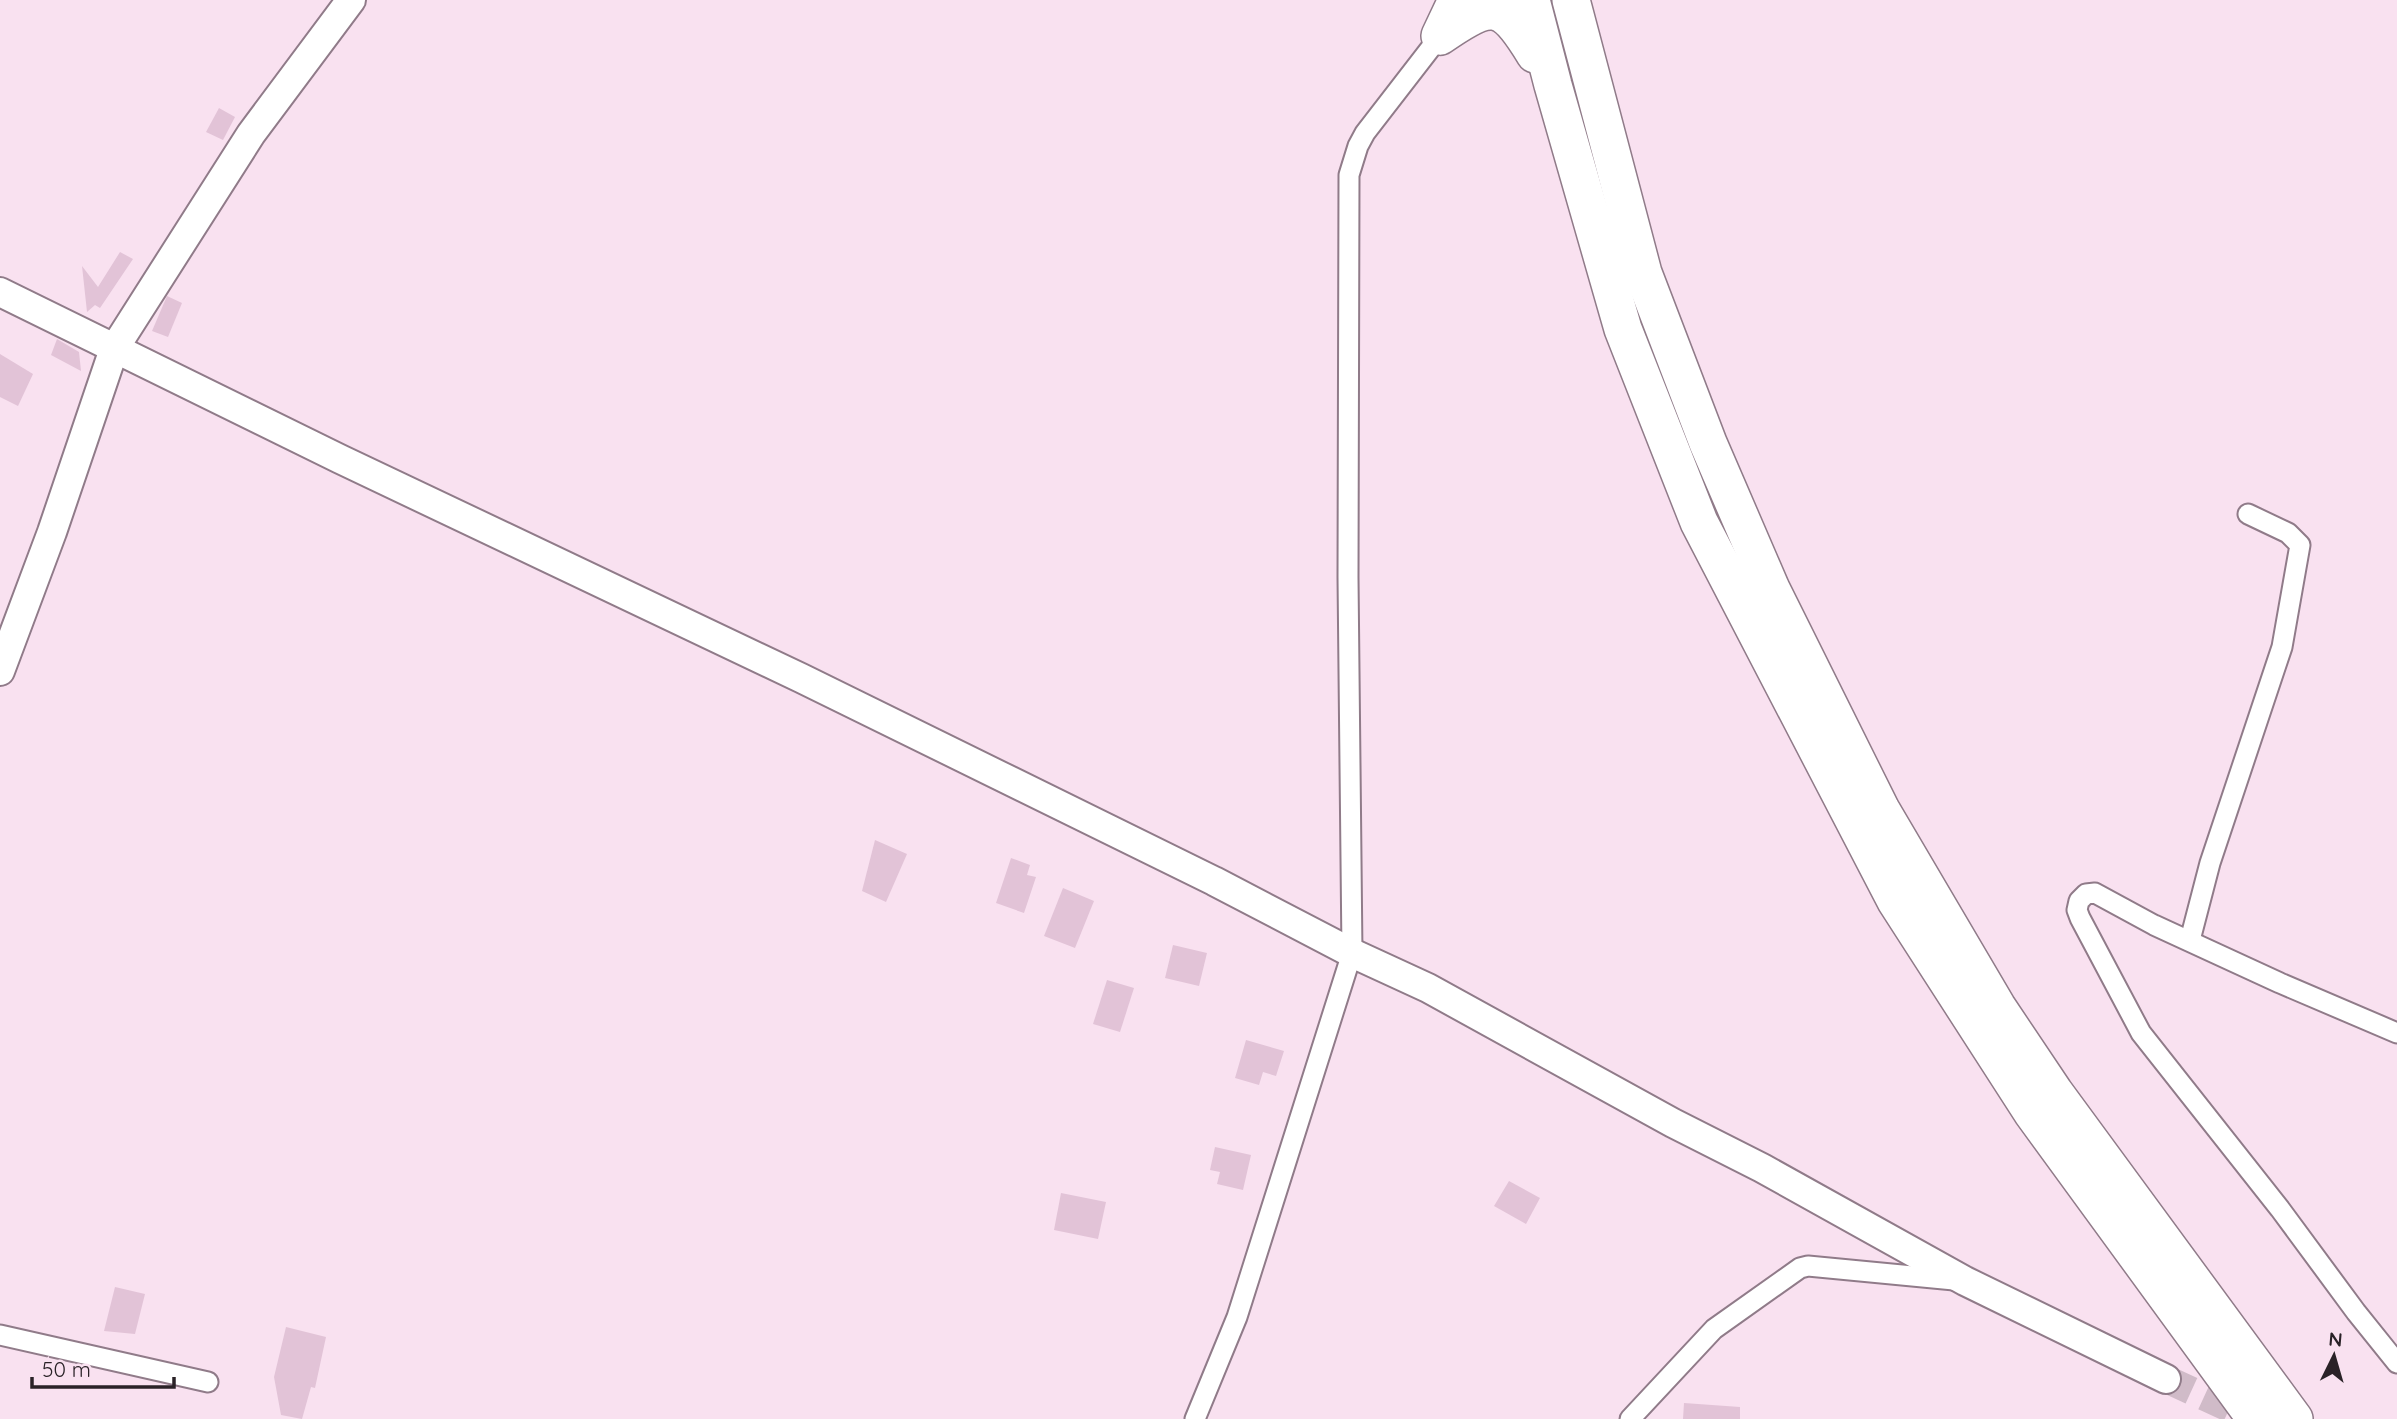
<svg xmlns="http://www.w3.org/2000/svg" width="2397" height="1419" font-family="Quicksand,sans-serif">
	<rect width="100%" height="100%" fill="#f9e1f0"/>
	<!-- building -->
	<g fill="#e2c3d7">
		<polygon points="219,108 235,117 223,140 206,132"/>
		<polygon points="120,252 133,259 100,308 95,305 87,312 82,266 98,287"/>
		<polygon points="167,296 182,303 168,337 152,331"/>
		<polygon points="57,339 79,352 81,371 51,355"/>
		<polygon points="0,354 33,374 18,406 0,397"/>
		<polygon points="875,840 907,854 886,902 862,891"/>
		<polygon points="1011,858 1030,865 1027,875 1036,877 1024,913 996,903"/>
		<polygon points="1063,888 1094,901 1075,948 1044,936"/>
		<polygon points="1173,945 1207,953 1199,986 1165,978"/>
		<polygon points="1107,980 1134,988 1120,1032 1093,1024"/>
		<polygon points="1246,1040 1284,1051 1276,1076 1263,1072 1259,1085 1235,1078"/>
		<polygon points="1215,1147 1251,1155 1243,1190 1217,1184 1220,1172 1210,1170"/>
		<polygon points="1509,1181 1540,1198 1526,1224 1494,1206"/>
		<polygon points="1061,1193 1106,1202 1098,1239 1054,1230"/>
		<polygon points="115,1287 145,1294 135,1334 104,1331"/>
		<polygon points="286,1327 326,1337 315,1388 311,1387 302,1419 281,1415 274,1377"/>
		<polygon points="1684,1403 1740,1407 1740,1419 1683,1419"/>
	</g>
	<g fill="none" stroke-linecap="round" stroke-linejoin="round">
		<!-- secondary-tunnel -->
		<polyline stroke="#d0bbc8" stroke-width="28" stroke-dasharray="28 14" stroke-linecap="butt" points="2166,1379 2253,1419"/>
		<defs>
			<g id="street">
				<polyline points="2190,940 2210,863 2282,647 2300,545 2288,533 2248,514"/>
				<polyline points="2397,1033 2280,983 2154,925 2095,893 2086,894 2079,901 2077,910 2080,918 2141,1033 2280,1209 2356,1312 2397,1363"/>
				<polyline points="0,1335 208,1382"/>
				<polyline points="1195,1419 1237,1317 1352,953 1348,577 1349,175 1358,146 1365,133 1440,36"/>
				<polyline points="1630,1419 1714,1329 1800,1268 1808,1266 1954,1280"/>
			</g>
			<g id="secondary">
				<polyline points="0,292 340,459 801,678 1214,881 1352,953 1428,988 1673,1123 1762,1168 1965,1281 2166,1379"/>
				<polyline points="0,671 52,532 114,349 251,134 351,0"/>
			</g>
			<g id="highway">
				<path d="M1457,0l-17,36c52,-36 62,-36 95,18"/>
				<polyline points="1531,0 1553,85 1623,329 1699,522 1896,901 2032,1112 2256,1419"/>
				<polyline points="1571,0 1643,273 1708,443 1771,589 1881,810 1997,1007 2054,1092 2294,1419"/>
			</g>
		</defs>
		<!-- street casing -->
		<use href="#street" stroke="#907b89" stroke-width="23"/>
		<!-- secondary casing -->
		<use href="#secondary" stroke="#907b89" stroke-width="32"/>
		<!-- highway casing -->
		<use href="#highway" stroke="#907b89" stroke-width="40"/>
		<!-- street -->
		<use href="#street" stroke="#fff" stroke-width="19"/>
		<!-- secondary -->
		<use href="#secondary" stroke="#fff" stroke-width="28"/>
		<!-- highway -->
		<use href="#highway" stroke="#fff" stroke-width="37"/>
	</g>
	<!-- north arrow -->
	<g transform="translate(2334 1356) rotate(5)" stroke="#f9e1f0" stroke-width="5" paint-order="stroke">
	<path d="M0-5L12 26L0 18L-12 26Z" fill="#2a2227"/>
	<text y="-10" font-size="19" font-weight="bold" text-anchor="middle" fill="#2a2227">N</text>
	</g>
	<!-- scale -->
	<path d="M32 1377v10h142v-10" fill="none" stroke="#2a2227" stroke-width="3.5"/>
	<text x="42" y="1377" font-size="21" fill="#2a2227" stroke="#f9e1f0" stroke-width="5" paint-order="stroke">50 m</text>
</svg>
